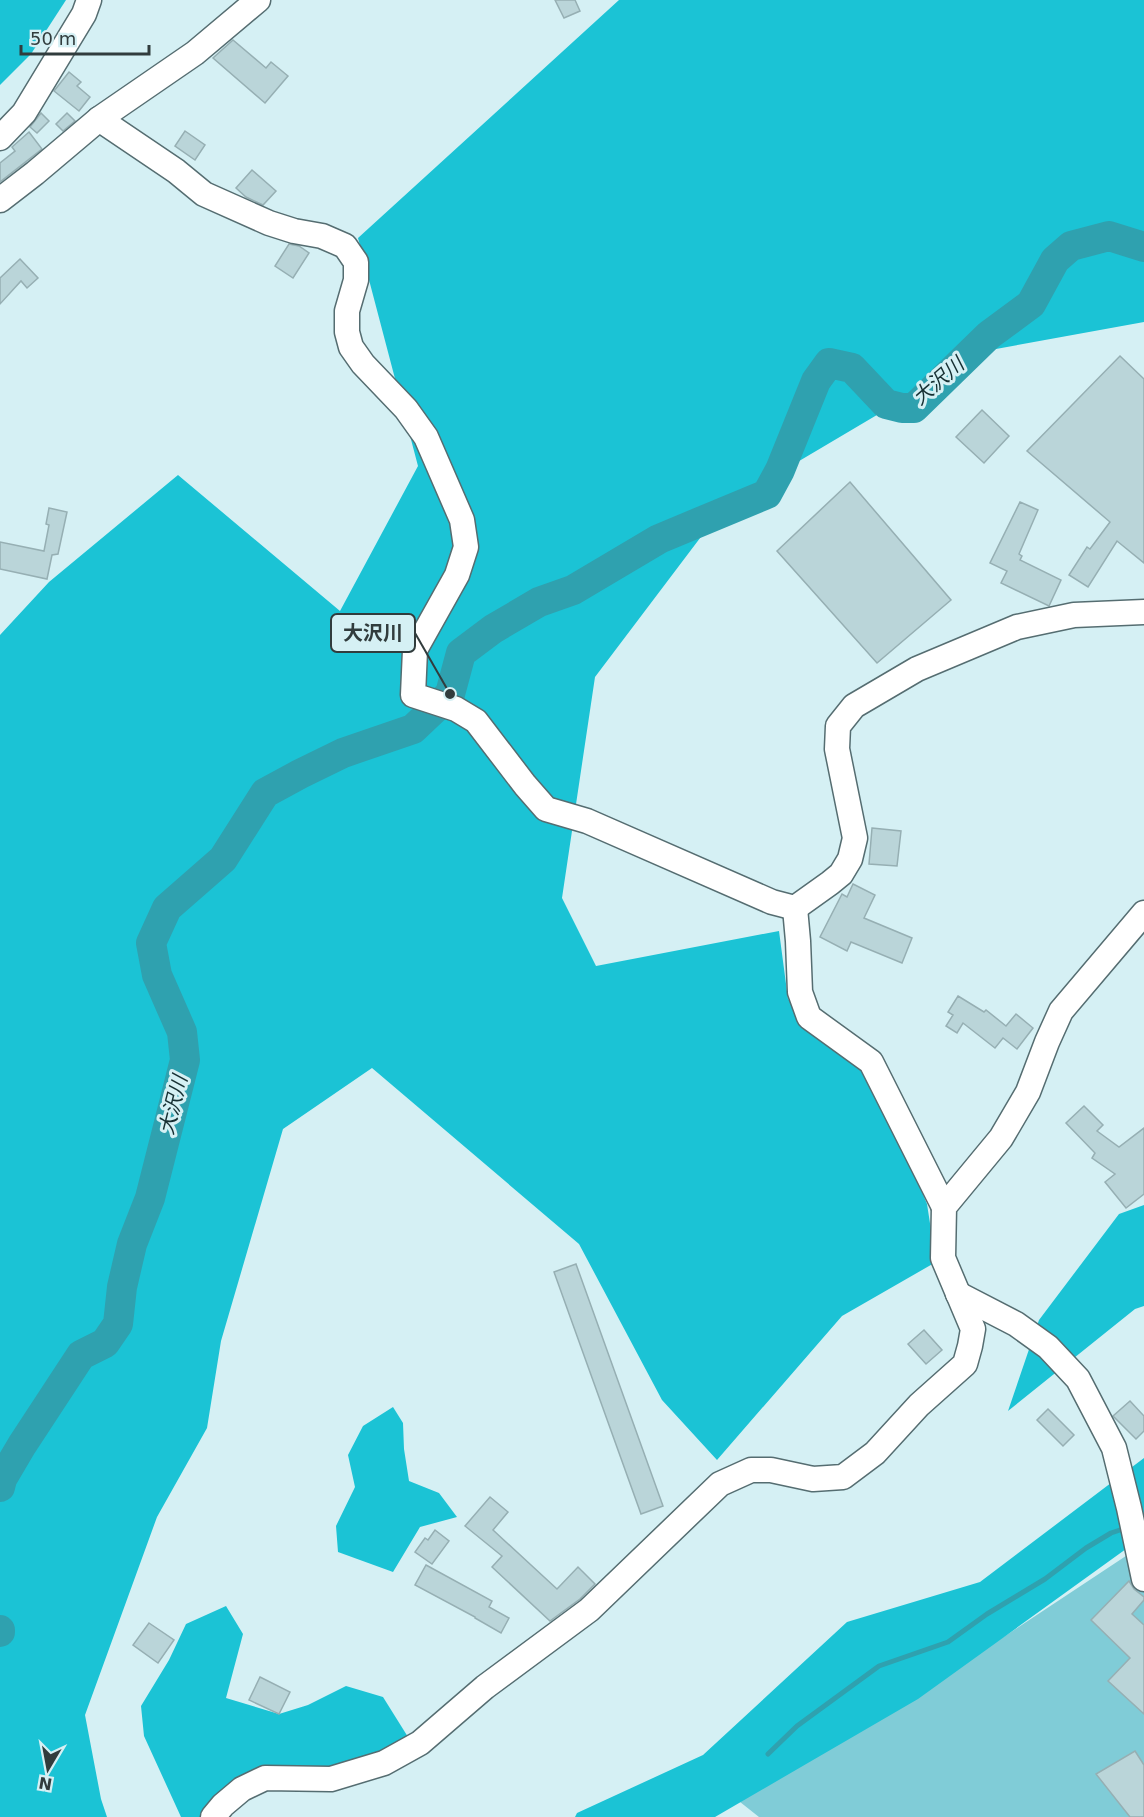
<svg xmlns="http://www.w3.org/2000/svg" width="1144" height="1817" font-family="'DejaVu Sans','Noto Sans JP',sans-serif">
	<rect width="100%" height="100%" fill="#d5f0f4"/>
	<!-- green -->
	<polygon fill="#80ccd7" points="1144,1544 1144,1817 759,1817 735,1798 1005,1636"/>
	<!-- forest -->
	<g fill="#1bc3d5">
		<polygon points="0,0 66,0 31,54 0,85"/>
		<polygon points="619,0 1144,0 1144,322 985,351 725,505 595,677 562,898 596,966 779,931 788,999 867,1059 927,1204 936,1262 842,1316 717,1460 662,1400 579,1244 372,1068 283,1129 221,1341 207,1428 157,1517 85,1715 101,1799 107,1817 0,1817 0,635 49,582 178,475 340,611 418,466 358,238"/>
		<polygon points="1144,1205 1144,1306 1135,1309 1008,1411 1039,1320 1119,1214"/>
		<polygon points="393,1407 403,1423 404,1449 409,1481 439,1493 457,1517 420,1527 393,1572 338,1552 336,1526 355,1487 348,1455 363,1426"/>
		<polygon points="1144,1458 1144,1536 918,1699 715,1817 575,1817 577,1813 703,1755 847,1622 980,1582"/>
		<polygon points="226,1606 243,1634 226,1698 279,1714 308,1705 346,1686 383,1697 408,1737 352,1765 265,1778 205,1817 181,1817 144,1736 141,1706 169,1660 186,1624"/>
	</g>
	<g fill="none" stroke-linecap="round" stroke-linejoin="round">
		<!-- stream -->
		<polyline stroke="#2fa1af" stroke-width="5" points="768,1754 797,1726 879,1666 948,1642 987,1614 1045,1579 1086,1548 1111,1533 1126,1528"/>
		<!-- river -->
		<g stroke="#2fa1af" stroke-width="30">
			<polyline points="0,1487 2,1479 22,1445 81,1355 105,1343 118,1324 122,1287 132,1244 150,1198 185,1060 182,1032 157,975 151,943 167,908 223,859 265,793 300,774 343,753 413,729 450,694 461,653 493,629 539,602 573,590 659,539 767,494 780,470 816,381 829,363 852,368 886,404 902,408 914,408 989,335 1031,304 1055,260 1071,246 1109,236 1144,247"/>
			<polyline points="0,1630 0,1632"/>
		</g>
	</g>
	<!-- building -->
	<g fill="#bad5d9" stroke="#96afb3" stroke-width="1.5">
		<polygon points="555,0 575,0 580,11 564,18"/>
		<polygon points="233,40 266,68 271,62 288,76 265,103 213,58"/>
		<polygon points="69,72 81,82 77,86 90,97 79,111 54,91"/>
		<polygon points="41,113 49,121 37,133 30,127"/>
		<polygon points="67,113 75,121 63,131 56,124"/>
		<polygon points="185,131 205,145 195,160 175,146"/>
		<polygon points="29,132 42,149 0,182 0,163 15,151 12,147"/>
		<polygon points="252,170 276,191 263,205 246,197 236,188"/>
		<polygon points="289,244 299,246 309,253 293,278 275,266"/>
		<polygon points="20,259 38,278 27,288 21,281 0,304 0,278"/>
		<polygon points="1120,356 1144,379 1144,563 1117,541 1088,587 1069,575 1087,547 1090,549 1110,522 1027,451"/>
		<polygon points="982,410 1009,436 984,463 956,437"/>
		<polygon points="850,482 951,600 877,663 777,551"/>
		<polygon points="1020,502 1038,510 1019,554 1022,556 1020,560 1061,580 1049,606 1001,583 1007,571 990,563"/>
		<polygon points="49,508 67,512 58,554 52,555 47,579 0,569 0,542 44,551 49,525 46,524"/>
		<polygon points="872,828 901,831 897,866 869,864"/>
		<polygon points="853,884 875,895 864,918 912,938 902,963 851,942 847,951 820,937 842,894 847,897"/>
		<polygon points="958,996 984,1012 986,1010 1006,1026 1016,1014 1033,1028 1017,1049 1003,1038 995,1048 963,1023 957,1033 946,1026 953,1015 948,1012"/>
		<polygon points="1084,1106 1103,1125 1097,1131 1119,1147 1144,1128 1144,1194 1126,1208 1105,1182 1115,1174 1092,1158 1095,1153 1066,1123"/>
		<polygon points="576,1264 663,1506 641,1514 554,1272"/>
		<polygon points="924,1330 942,1350 926,1364 908,1344"/>
		<polygon points="1130,1401 1144,1416 1144,1431 1136,1439 1113,1416"/>
		<polygon points="1048,1409 1074,1435 1063,1446 1037,1420"/>
		<polygon points="490,1497 508,1512 493,1530 557,1589 578,1567 595,1584 580,1599 550,1621 492,1567 502,1556 465,1526"/>
		<polygon points="435,1530 449,1541 432,1564 415,1552 425,1538 428,1540"/>
		<polygon points="426,1565 492,1601 489,1607 509,1618 501,1633 475,1618 475,1617 415,1585"/>
		<polygon points="1129,1581 1134,1589 1144,1597 1144,1600 1132,1614 1144,1625 1144,1714 1108,1681 1130,1658 1091,1620"/>
		<polygon points="149,1623 174,1640 158,1663 133,1645"/>
		<polygon points="260,1677 290,1692 279,1714 249,1700"/>
		<polygon points="1135,1751 1144,1765 1144,1817 1130,1817 1096,1774"/>
	</g>
	<g fill="none" stroke-linecap="round" stroke-linejoin="round">
		<defs>
			<g id="minor">
				<polyline points="99,119 176,171 204,194 269,223 294,231 322,236 345,246 356,262 356,280 347,311 347,332 351,347 363,364 406,409 426,437 462,520 466,547 457,575 415,650 413,695 456,709 476,721 525,785 546,809 587,821 772,902 795,908 830,883 841,874 850,859 855,838 837,749 838,726 854,706 917,669 1017,627 1074,615 1144,612"/>
				<polyline points="0,138 24,113 84,14 89,0"/>
				<polyline points="0,200 35,173 99,119 195,53 258,0"/>
				<polyline points="795,908 798,941 800,992 809,1017 871,1062 944,1207"/>
				<polyline points="958,1294 1016,1324 1048,1347 1078,1379 1114,1448 1129,1508 1144,1579"/>
				<polyline points="213,1817 223,1805 242,1789 265,1778 331,1779 384,1763 420,1743 485,1687 589,1610 720,1484 751,1470 771,1470 813,1479 843,1477 875,1453 919,1405 965,1364 970,1346 973,1329 943,1258 944,1207 1001,1138 1028,1092 1047,1042 1061,1011 1144,913"/>
			</g>
		</defs>
		<!-- minor casing -->
		<use href="#minor" stroke="#556d71" stroke-width="27"/>
		<!-- minor -->
		<use href="#minor" stroke="#fff" stroke-width="24"/>
	</g>
	<g text-anchor="middle" stroke-width="6" stroke-linejoin="round" paint-order="stroke">
		<!-- water labels -->
		<g font-size="20" font-style="italic" fill="#162f32" stroke="#d5f0f4">
			<text transform="translate(938 381) rotate(-41)" y="7">大沢川</text>
			<text transform="translate(173 1105) rotate(-76)" y="7">大沢川</text>
		</g>
	</g>
	<!-- callouts -->
	<path fill="none" stroke="#313c3d" stroke-width="2" d="M450 694L415 633"/>
	<circle fill="#313c3d" stroke="#d5f0f4" stroke-width="2" cx="450" cy="694" r="6"/>
	<rect fill="#d5f0f4" stroke="#313c3d" stroke-width="2" x="331" y="614" width="84" height="38" rx="6"/>
	<g font-size="20" text-anchor="middle" font-weight="bold" fill="#313c3d">
		<text x="373" y="640">大沢川</text>
	</g>
	<!-- north arrow -->
	<g transform="translate(48 1769) rotate(190)" stroke="#d5f0f4" stroke-width="4.5" paint-order="stroke">
	<path d="M0-4.5L10 22L0 15L-10 22Z" fill="#313c3d"/>
	<text y="-9" font-size="16" font-weight="bold" text-anchor="middle" fill="#313c3d">N</text>
	</g>
	<!-- scale -->
	<path d="M21 45v9h128v-9" fill="none" stroke="#313c3d" stroke-width="3"/>
	<text x="30" y="45" font-size="18" fill="#313c3d" stroke="#d5f0f4" stroke-width="4.5" paint-order="stroke">50 m</text>
</svg>
